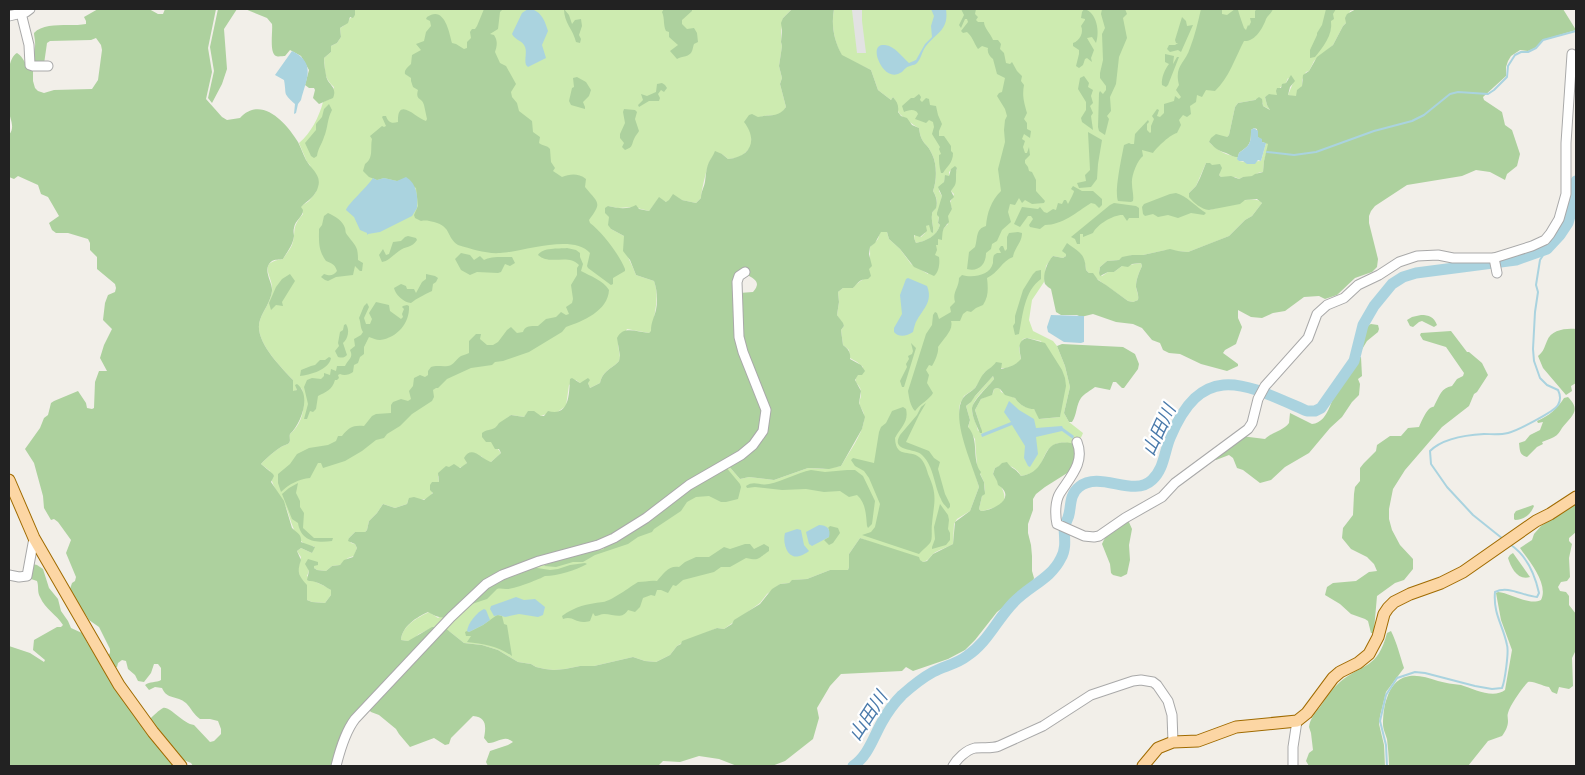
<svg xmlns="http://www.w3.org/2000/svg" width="1585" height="775" font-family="Quicksand,'Noto Sans JP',sans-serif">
	<rect width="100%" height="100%" fill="#f2efe9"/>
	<!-- grass -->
	<g fill="#cdebb0">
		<path d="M355,9h437l-9,9 -2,15v9l1,4 -3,20 3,12 -2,6 6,23c-8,13 -15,6 -25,10 -5,1 -9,6 -13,10l3,6 1,12c-8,10 -11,13 -24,14l-6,-5c-4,1 -9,2 -11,5 -3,3 -10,33 -10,39l-5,5 -14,-3 -16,2 -7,-4 -10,13 -16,-4 -15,1 -10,-2 3,23 13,7c0,18 6,23 12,39l18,6c6,16 0,33 -2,50l-3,2 -22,-4 -9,16 2,12 -1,4c-7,8 -16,9 -19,22l-10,5 -2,-5 -4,-1 -4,1 -4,-3 -7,5 -3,21 -10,7 -4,-1 -11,4 -13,-4 -4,5 -13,-2 -19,16c-1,17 2,11 9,22l-10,9 -5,-1 -5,-5 -15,4 1,3 -3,3 -26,10 1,6 -3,1c-5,19 -10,16 -28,18l-1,3 -12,4 -12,-4 -6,9 -8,8 -2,9 -2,2h-10l-6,6 2,5 4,1 2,4 -3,8 -6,2 -8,7 -8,1 -6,5 -9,-1 -3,-2v-3h4v-3l-10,6 1,3 -2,5c8,7 16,8 24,14v5l-6,8 -13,-1 -5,-2 -9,-30 3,-13 -4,-6 4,-3 11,5 2,-7c-20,2 -23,-31 -30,-43 -7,-12 -13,-18 -14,-32l-9,-7c3,-4 16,-15 20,-17 2,-1 7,-3 8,-4 2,-2 0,-6 1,-9 14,-12 15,-28 12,-45l-6,-4 1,5 -4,2 -1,-3 1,-9c-12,-13 -40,-40 -33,-60 3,-9 11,-19 12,-29 2,-15 -17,-28 11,-32 3,-5 7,-9 9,-14 5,-14 -2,-16 11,-31l-3,-7 9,-6 7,-9 -6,-27 -3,-3 -8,-19c12,-10 20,-26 24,-41l7,-3 4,-12c-10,-9 -9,-16 -10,-29l7,-6v-6l6,-3 4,-6 -1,-9c7,-3 8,-10 15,-13z"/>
		<path d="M834,9h522l-6,2 -4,12 -3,3 -10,19 -19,16 -5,10 -3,1 -4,8v6l-6,11 -8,-2 5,-12 -5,-5 -2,5c-4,1 -9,8 -9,13l-8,-1 -4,2 2,8 4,5 -8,-4v-3l-7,-4 -1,1 -17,3 -3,4 -6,28 -2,2 -18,5c8,8 18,14 29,15l1,4 6,1 16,-1 5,-18 3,1 -5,17 -1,11c-5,0 -6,2 -10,4 -5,2 -9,0 -14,3l-4,-2h-14l-2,-2 1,-4 -14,-8 -10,23 -7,7 20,17c12,-2 45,-17 53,-7l-10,13 -7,4 -16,16 -15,6 -26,10 -22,-2 -23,5h-11l-13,5 -12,1 -7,6 -1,6 3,3 6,-4h6l8,-6 19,-3 1,3c-3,7 -6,13 -6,21 1,6 3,8 2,13l-5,2 -5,-1 -38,-27 -4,-4c-1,-14 -8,-19 -19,-26l-1,12 -3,2 -10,-2 -7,10 -2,16 -12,18 -3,20 4,11 20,10 4,5 8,20 5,21 -6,26 5,9 14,11c-7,19 -16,5 -29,12 -15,7 -6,27 -33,31 -6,-11 -15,-13 -26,-8l-2,6c6,10 20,25 4,33 -2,1 -5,1 -8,2 -3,1 -5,2 -8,2l-2,-2 3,-13 3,-6 -1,-8 -7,-15 -2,-28 -7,-11 2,-8 -4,-14c5,-3 5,-6 9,-10 6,-6 12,-14 18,-20l1,3c-6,9 -23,20 -22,33 1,6 5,12 6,19l3,-3 -6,-18 6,-11 12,-6 1,-4 3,-1 3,1 1,3 14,6c5,7 10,10 19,11l6,10 20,-2 1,-12 -20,-64 -14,-3 -4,1 -4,9 2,12c-8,8 -17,10 -29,7l-8,6 -3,7 -7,9 -10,7 -4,8 -1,5 2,18 18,60 -9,24 -13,8 -3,5 -1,20c-6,4 -14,5 -20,10 -4,4 -4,6 -10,8l-63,-24 -11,16v13l-1,3h-18l-23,9 -14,1 -4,3 -9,1 -13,10 -7,9 -36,26 -7,-1 -35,15 -5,3 -7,9 -14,7 -11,-1 -12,-4 -39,9h-14l-15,3 -11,1 -9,-1 -9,-2 -5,-3 -13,-2 -20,-12 -16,-5 -18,-2 -15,-12 -17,-3 -13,6 -7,6 -4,1 -7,-1c1,-14 16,-22 28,-28l9,6 63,-40 147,-59 79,-55 13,15 9,-2 25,3 34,-12 15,1 18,-3c8,-14 20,-29 23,-45 1,-7 -1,-10 -4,-15 -2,-5 1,-7 1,-11 1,-16 -14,-7 2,-28l-6,-5 -7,-4 -1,-8 -6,-5 -2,-15 3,-4 -7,-11 2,-13 -1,-10 5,-4h10c3,-5 7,-6 12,-10 6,-7 5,-22 5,-31l8,-8 2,-7h7l2,7 11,10 11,15 17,10c5,-14 8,-41 20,-50v-12l4,-3 -2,-6 4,-9 -3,-3 6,-23h-4l-4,4v5h-4l-1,5 -5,9 3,5 -4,27 2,2c-3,11 -13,16 -24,18l-2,-5 1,-4 6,3 4,-4 1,-7 3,-2 4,9c1,-6 -2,-12 -1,-18 0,-4 2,-4 4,-8 2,-6 0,-11 -3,-16 4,-11 4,-27 -1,-37 -5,-12 -11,-9 -13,-26 -3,-1 -18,-12 -20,-15 -3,-5 -2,-11 -6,-16l-2,3 -13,-10 -7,-20 -29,-14c-8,-15 -11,-31 -8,-47z"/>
	</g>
	<!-- forest -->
	<g fill="#add19e">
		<path d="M98,9h51l9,5h5l2,-5h51l-8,39 4,24 -6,27 16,18 5,3 13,-2c21,-23 46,4 58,24 3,6 5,12 8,18 5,9 16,15 12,27 -2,9 -11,14 -17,20l2,3c0,7 -8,10 -9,18 -1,3 0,6 0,8 -1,9 -7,16 -11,23 -4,1 -8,0 -11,2 -11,8 1,21 0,30 -1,10 -9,20 -12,29 -7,20 21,47 33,60v11l4,-1 -2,-5 2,-1c15,11 4,40 -7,50 -1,3 1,7 -1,9 -1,1 -6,3 -8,4 -4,2 -17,13 -20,17l12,10 1,2 -3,6 13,19 8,27c5,5 10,6 9,14l14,5 -3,6 -11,-5 -4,3 4,9c-4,12 -3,15 6,25v15l5,2 13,1 6,-8v-5c-6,-4 -16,-10 -22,-9l-2,-1 2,-9 -4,-7 3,-5 10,3v3l-4,1v2l3,2 9,1 6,-5 8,-1 4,-5 9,-3 4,-9 -2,-4 -7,-3 1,-3 6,-6h10l2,-2 2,-9 8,-8 6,-9 12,4 12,-4 2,-6 5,-1 10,3 9,-7 -3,-3v-5l2,-3h7l-1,-9 8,-7 3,1 5,-3 6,4 7,-5 -3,-5c8,-14 18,2 27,4l10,-9 -2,-4h-4l-4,-7h-5l-4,-5v-4c6,-5 12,-1 17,-10l12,-8 13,2 4,-6h6l7,5h3l4,-5c22,6 21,-18 22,-32l2,-1 8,5 8,-5 2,2 -2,3 2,5 10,-5c3,-13 12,-14 19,-22l1,-5 -3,-18c6,-13 20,-6 32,-5l2,-2c0,-9 3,-13 5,-21 2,-9 1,-21 -2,-29l-18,-6 -6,-15 -7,-9 1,-15 -13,-7 -3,-4 1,-8 -4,-4v-5l3,-2c9,2 19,4 28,-1l3,4 10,2 10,-14 7,5 3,-2 4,-6 9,6 14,3 5,-5c0,-7 3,-10 4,-16 1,-7 1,-13 4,-20 2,-4 4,-6 6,-11l7,3 6,5c23,-2 30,-19 16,-37l5,-7 3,-1 6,3c11,-3 21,1 28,-10l-6,-23 2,-6 -3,-12 3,-20 -1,-4 1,-12 -1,-7 2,-5 9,-9h42c-3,16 0,32 8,46l29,15 7,20 13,10 2,-3c4,5 6,8 5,15l3,4 6,2 5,7 7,3c2,17 8,14 13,26 5,10 5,26 1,37 3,5 5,11 3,17 -2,3 -4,3 -4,7 -1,6 2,12 1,18l-2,-1 -2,-7 -3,1 1,5 -7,6 -6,-2v3l2,5c10,-2 21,-7 24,-18l-2,-2 1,-6 -2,-2v-2l5,-17 -4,-9 6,-5 1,-7 4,1 2,-7 4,-3 2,2c-2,6 0,12 -2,17 -1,2 -3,4 -4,6l3,6 -4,4 2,8 -4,7 1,6c-7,8 -6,7 -7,18l-4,-1v6h-2l1,5 -2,5 4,2c1,6 0,15 -5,19l-20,-9 -14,-18 -11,-10 -2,-7h-6l-6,11 -5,4 -1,7 3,12 -3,3 2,7 -3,3c-9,0 -10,4 -15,9h-10l-5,4 1,10 -2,13 6,8 1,3 -3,4 2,15c5,4 8,7 7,14l11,6 4,6 -3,4h-4l-3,5 6,11 -2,12 6,14 -3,12 -21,37 -12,3 -21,-1 -34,12 -25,-3 -9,2 -13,-15c7,-3 14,-7 20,-11 41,-31 9,-68 -3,-103 -6,-18 -5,-38 -5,-57l14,-1c9,-10 1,-13 -7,-18v-3h-5l-8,11 -1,5 3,12 2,39 5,15 20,47 3,14 -1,7 -4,10 -8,12 -15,12 -49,29 -65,48 -25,11 -60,17 -37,14 -15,9 -36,33c-9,3 -13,1 -22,-4 -11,5 -26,14 -27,28l7,1 24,-14h8l-55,58 -11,8 -9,14 -17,18 -6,10 -8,31h-141l-2,-3 -12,-5 -29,-39c3,-3 9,-9 13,-11 7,-2 20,16 31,17l16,17 4,-1 7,-7v-5l-3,-8 -8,-2h-10c-6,-4 -9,-11 -14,-16 -9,-8 -19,-3 -24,-15l-7,-1 -6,3 -4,-5c5,-4 11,-2 16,-5v-12l-3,-4h-4l-3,9 -7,9 -6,-1 -3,-6 -7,-6 -2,-8 -4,-1 -4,3 -1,4 -3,1 -7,-11 3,-4v-4l-11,-22 -10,-7 -3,-5 -10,-10 -7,-13 3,-9 3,-2 1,-4 -10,-24 5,-13 -13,-18 -4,-3 -3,1 -7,-12 -1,-12 -9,-33 -9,-14 15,-21 4,-10 4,-3 3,-12 3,-2 24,-10 8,12 1,5 5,1 2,-1 1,-26 4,-11h8l-7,-13 4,-13 8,-16 -9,-9 2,-17 3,-8 7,-3 1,-4 -1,-4 -18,-15v-12l-7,-7v-7l-2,-4 -20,-6h-12l-4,-3 -3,-7 10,-7 -11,-19 -7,-3 -3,-9 -20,-9 -4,3 -5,-2v-42c7,-9 0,-16 0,-26 -1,-14 -4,-50 8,-56 7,4 8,13 16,18v10l2,7 3,3 6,2 10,-3 38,-1 6,-9 4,-30 -1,-5 -5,-7 -5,2 -41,1 -3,2 -3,21h-8c-5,-7 0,-14 -1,-22 0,-3 -1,-6 -1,-9 11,-12 37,-6 52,-9v-3l-2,-4z"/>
		<polygon points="218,9 237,9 224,29 227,69 222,84 212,103 208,98 214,71 210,47"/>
		<path d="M245,9h110v6l-2,3 -3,-1 -2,6 -8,5 1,9 -4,6 -6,3v6l-7,6c0,6 1,12 2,17 1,10 12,11 7,23l-14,6 -6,-6 2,-8 -1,-2h-5l-4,-3 4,-15 -8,-14 -11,-6 -5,6c-1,0 -8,1 -9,0 -7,-3 -3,-25 -4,-32l-5,-6z"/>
		<path d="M484,9h19l-3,3 -2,17 -8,5 4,1c4,6 3,11 1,17l5,11 6,3 10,18 -5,8 1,5 5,6 2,8 13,10 1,11 7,5 -1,6c4,3 8,2 11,6l1,13 4,6 -2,3 9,6c8,-3 16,-4 24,2l-1,8c14,17 17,15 4,33l1,3c12,9 29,31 35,46v2l-12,7v6l-2,1 -23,-17 -1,-2 3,-13c-17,-20 -68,-1 -90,0 -14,1 -28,-4 -42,-8 -12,-8 -6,-18 -24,-23 -5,-1 -8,-2 -13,-1l-6,-3 -1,-3 4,-9 -2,-18 -14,-8 -5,1 -13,-3 -7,2 -8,-3 -6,-6 2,-7c9,-6 5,-16 7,-25l-2,-3 12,-10 2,1 2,-1 -4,-9 1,-1h3c2,6 5,8 12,6 -1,-27 19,-3 28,-1l1,-2c-1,-5 -2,-9 -3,-14 -2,-8 -9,-4 -6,-15l-5,-3 -2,-6v-3l-6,-4c-1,-4 3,-7 6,-10l1,-9 9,-5 -5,-6 8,-3 2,-9 5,-6 -1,-5 -4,-2 1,-2c17,-12 22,14 25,26l4,1 8,5 3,-1v-6l4,-4 -1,-6 2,-3h3l2,-3z"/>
		<path d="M564,9l5,6 3,9 3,-4 6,-1 1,7 -3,9 2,4 -1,4 -4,-1c-3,-13 -12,-19 -12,-33z"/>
		<path d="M664,9h28v2l-10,9v4l5,5 7,-1 3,5 1,9 -4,2c-1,2 -1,5 -2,7 -2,6 -10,5 -15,8l-7,-8 8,-6 -9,-8v-5l-3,-1c-3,-6 -1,-12 -4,-19z"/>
		<path d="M961,9h15l-1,5 3,3 -2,3 2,2h6c0,6 7,12 9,18h5l3,4 -1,5 4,4 2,10 4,1 2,-2 5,9 5,5 -1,5 3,4c-2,11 0,17 3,28l-3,6 3,4v6l4,2 -1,7 -6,-4 -2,5 3,2 -2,6 2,6h2l2,-6 1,8 -5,5v3l3,4 1,4 3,1 4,8v11l9,10 -1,2 -12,1 -7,-4 -3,3 -3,-5 -4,7 -5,-1 -2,8 3,10 -9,8 -5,11 -5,3 -1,5 -5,4c0,12 -8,19 -19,16l2,-17 6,-5c3,-8 0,-18 11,-21 1,-13 5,-25 15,-35l-3,-22 7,-27 -1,-12 1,-10 2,-4 -2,-7 -8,-13 2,-3 3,-1 3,-14 -8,-4 -4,-15c-4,-3 -6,-7 -5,-11l-6,-2 -4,3c-4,-6 -6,-13 -11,-17l-4,1 -2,-2 7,-9 -1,-3h-2l-4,9 -2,-3 5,-10z"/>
		<path d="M1084,9c13,3 16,23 12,34l-4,-6 -5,1 7,12 -3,8 1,4 -5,-4 -2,1 -2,6 -4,3 -3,-2 3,-12v-4l-6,-4v-3c7,-2 11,-11 8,-17l4,-6v-1l-4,-1 1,-6z"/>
		<polygon points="1102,9 1125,9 1127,14 1123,18 1127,38 1119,57 1116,84 1110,97 1111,111 1107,116 1109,119 1105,135 1099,131 1098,127 1099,93 1100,91 1103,94 1106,90 1106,86 1100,78 1100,73 1103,60 1102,34 1105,28 1101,14"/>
		<path d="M1201,9h21v5l5,1 8,-6h5l-2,1c2,7 4,12 6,18l2,2 2,-5 1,1 2,-4 -1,-4h5v-7l2,-2h16c-2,5 -5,6 -7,10 -3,9 -11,23 -22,22 -9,17 -15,37 -29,50l-9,-1 -4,7 -5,-2 -1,7 -6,4 1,8 -4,3 -4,-2 -4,5 2,5 -4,8c-6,1 -20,14 -24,20l-11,-3 1,6c-6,5 -12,20 -11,28 0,6 2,11 1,17l-2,1 -13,-1c-4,-9 4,-45 6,-56l5,-2 2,1h3l1,-10 13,-14 1,2 -2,2v6l3,3 1,-1v-6l3,-7 -2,-3 5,-7 2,1 -2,6 3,1 4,-4v-9l10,-3 1,-5 4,3 2,-2 -5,-7 3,-5c-5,-20 6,-21 11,-37 5,-13 8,-26 11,-39z"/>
		<path d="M1326,9h10l-3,5 1,5 -3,2c2,14 -8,26 -16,36l-5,1v-8l7,-15v-2l5,-8z"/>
		<path d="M1356,9h207l13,21 -33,10 -8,8 -7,3 -8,-1 -9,6 -3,5 -2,6v9l-23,21 1,3 18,12 3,13 7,5 8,24 -3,12 -10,8 -2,6 -15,-8 -14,-2 -14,6 -55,9 -32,21 -4,5 -2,5v7l9,36 -1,8 -5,5 -17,6 -18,17 -12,4 -6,-3 -15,1 -19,14 -12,2 -11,5 -11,-1 -13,-7v8l4,9 -6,17 -11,6 -2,3 15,11v2l-11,5 -26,-7 -21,-10 -11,-1 -6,-3 -3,-7 -8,-3 -10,-12 -9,-4 -17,-2 -23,-8 -12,3 -4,-2h-16l-5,-3 -5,-23c-2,-1 -4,-3 -6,-5 -3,-8 2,-22 8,-28l10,2 3,-2v-2l-4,-3 5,-8c12,9 18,10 19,27l3,3h4l5,7 8,5 22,16 5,1 5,-2c1,-5 -1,-8 -2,-13 0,-8 3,-14 6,-21l-1,-3 -9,1 -4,3 -6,-1 -8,6h-6l-8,4 -1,-3 1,-6 7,-6 12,-1 3,-3 10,-2h11l27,-6 8,2 10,1 41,-16 16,-16 7,-4 10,-13 -5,-4 -12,1 -5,4 -31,6c-8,-1 -15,-7 -20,-13v-4l7,-7 4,-8 6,-15h4l2,2 8,-1 2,4 -3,7 2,2 10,-1 8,3 4,-2 9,-1 3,-2 8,-2 1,-11 4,-17 -6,-2 -4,-5 -1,-8 -3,-1 -3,2c0,14 -1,15 -12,23l-1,4c-6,0 -7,-2 -12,-4 -9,-3 -10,-4 -17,-11l2,-4 5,-4 11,3 2,-2 6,-28 3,-4 17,-3 4,-3 3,2 1,7 7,4 -3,-5 -2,-8 4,-3 8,1 -1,-4 1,-3h4l1,-4 4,-1 5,-8 4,6 -5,6 -2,8 8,1 1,-6 5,-4 1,-11 6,-4 8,-14 16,-12 10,-19 3,-3 -1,-5 2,-4z"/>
		<polygon points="1182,17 1186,21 1187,26 1193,25 1181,52 1178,50 1170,52 1167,49 1169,45 1175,45 1178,43 1176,43 1175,40"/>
		<path d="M1165,54l9,2 -1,8 4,-7h2l-11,28 -2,2 -4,-2c-1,-7 3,-16 7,-21l-4,-2z"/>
		<polygon points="1084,76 1089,83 1088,87 1093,90 1091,96 1093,103 1090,106 1093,113 1091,116 1093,130 1082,122 1081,118 1086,110 1086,102 1078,89 1080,78"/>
		<polygon points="577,77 586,82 591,90 589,96 583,102 585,107 585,109 571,105 569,101 572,88 574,87 573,78"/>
		<polygon points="662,83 665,85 667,88 664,92 661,90 658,94 660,98 659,101 649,101 639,107 638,105 643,100 641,94 647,96 656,92 657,84"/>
		<path d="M919,94l2,3 -1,3 2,2 4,-4 3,1 1,6 6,1 2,9 4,9 -3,7v5h5l7,10v5l2,2c0,10 -6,13 -10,20h-2c-2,-7 -2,-12 -2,-18l2,-1 -2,-5 1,-2 -8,-13 2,-7 -1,-5 -4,-2 -3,3 -11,-4 3,-5c-2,-6 -10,-4 -14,-2l-2,-6 9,-8h3z"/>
		<path d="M329,104l3,6c-5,9 -4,18 -8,27 -2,7 -6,11 -7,19l-3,2 -3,-2 -6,-13 11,-13v-6l6,-7 2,-8z"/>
		<path d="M624,109l11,1 2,2 -2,7 4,12c-1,2 -3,4 -4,6 -4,7 -1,10 -10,13l-3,-3 2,-4 -4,-5v-4l5,-11 -2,-11z"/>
		<polygon points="1088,132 1102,140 1098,164 1097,179 1091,187 1079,188 1077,183 1086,181 1085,175 1090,170"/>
		<path d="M1073,186l9,5h11l9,8v6l-3,3 -4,-4 -4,-1c-14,9 -29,22 -46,22l-5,4 -10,-2 -1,-2 4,-6 -2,-3h-3l-8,11 -6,-3 8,-17 16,2 2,-2 4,5 3,1 6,-4 3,1 2,-7 4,1 2,-4h2l2,4c1,-2 6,-11 6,-13l-3,-2z"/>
		<path d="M1176,193c11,3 20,14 30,20l-2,2 -13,-2 -13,5 -10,-3 -10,2 -5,-3 -8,2 -2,-2 -1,-7 2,-3 26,-10z"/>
		<path d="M1114,203l22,3 3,2v10h-10l-2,3 -4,-6c-8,-1 -26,9 -30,18l-10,4v-3h-3v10h-3l-2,-5 -4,-2 39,-32z"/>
		<path d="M328,213c7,3 15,8 17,15 1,5 0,4 3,8 8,11 10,10 10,24l5,3 -1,8h-2l-5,-5 -2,9 -17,2 -8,4 -3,-1 -4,-3 3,-3c6,2 9,2 13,-3 -2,-7 -6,-8 -11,-10 -8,-11 -7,-20 -7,-32l3,-4 2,-9z"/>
		<path d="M1018,232l4,1c0,10 -8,15 -9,24 -11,4 -15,16 -26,21 1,9 2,18 -4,27l-7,3 -5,4 -4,-1 -4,3 -3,7h-9c3,9 -8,18 -13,26 1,5 -3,14 -6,19l-3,-1 -3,5 3,5 -2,8 6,10c-3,6 -13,11 -18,18 -5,-5 -6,-14 -7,-20l18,-57 6,-9 1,-10 2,-3 2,1 2,6 12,-7 -1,-5 5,-5c-3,-10 4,-14 4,-24l3,-3c10,3 28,1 31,-12 0,-3 0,-6 1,-8l3,-2h4l-2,-4 2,-3h2l2,5 2,-2v-12l2,-4z"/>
		<path d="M408,236l8,2 1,2c-5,8 -12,6 -18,11 -6,4 -10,10 -17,11l-3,-7 4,-6 3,6 3,-1 4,-12 8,-1 4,-4z"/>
		<path d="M567,248l9,2 4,3v4l3,7 -2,7c9,5 22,9 28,19 -1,21 -26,31 -43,37l-4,5 -33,20 -26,9 -8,1 -3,3 -21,3 -24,11 -9,9h-2l-3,2 1,7 -2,4 -20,13 -12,12 -13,8 -3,4 -8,2 -14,11 -17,10 -22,7 -2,-5h-3l-8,15c-11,1 -21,6 -29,14l-3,-9v-9l12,-10 7,-10 12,-6 19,-3 8,-4 2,-5h4c7,-9 11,-11 22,-10l8,-10 4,-2 15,-1v-8l2,-3 8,-3 7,2 3,-2 -2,-8 4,-5 1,-8 6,-3 5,2 3,-2v-4l3,-4c6,-2 11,0 17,-1 6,-1 8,-7 13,-10 3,-1 6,-2 8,-3v-12l7,-7h5l-1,5 7,6h6l5,-3 9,-12 4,-3 6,6 6,-1c2,-7 9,-6 15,-6l8,-7 10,-2 5,-5 5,3 3,-1 -3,-7 6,-4 1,-4 -2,-14 6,-10v-7l2,-3c-11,-12 -29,1 -41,-10 5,-8 20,-6 29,-7z"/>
		<path d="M461,253l9,2 4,5 6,-4 4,4c6,-4 20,-3 28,-3l3,6 -5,3 -5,-2 -4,8 -3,1 -21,-1 -7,3 -9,-5 -6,-11z"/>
		<path d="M1041,270v9c-17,12 -18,36 -22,55l-4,1 -2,-9 2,-3v-7l8,-26 10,-16 3,-3z"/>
		<polygon points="290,274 295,281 282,302 283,306 276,305 271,310 269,303 276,287 282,279"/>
		<path d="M426,274l9,2 3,2 -2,4 -3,2 -1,7c-8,4 -15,7 -21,12 -7,0 -16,-9 -17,-15l7,-4 5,2 1,3h7l2,4 6,-11 4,-3z"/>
		<path d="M376,302l13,3 1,6 11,8 2,-2 -1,-3 2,-5 -2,-2 1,-1 4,-1 2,1c1,17 -12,32 -29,34 -4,0 -7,-2 -11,-3l-5,10v7l-4,3 -2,6 -4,2 -1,7c-4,3 -9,4 -13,2l-2,1 1,3 -2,2h-2c-3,10 -9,12 -17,16l-2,13 -3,3 -3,-1 -3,8h-3l4,-15 -4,-17 3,-7 5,-2 9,1 3,-3v-3l6,2 1,-6 5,2 1,-5h8c3,-7 9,-8 5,-16l5,-4 -1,-7 7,-4 2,-3c-3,-5 -2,-9 -4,-14l5,-12 3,-3 2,4 -5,11 2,6h4l2,-5 -3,-6z"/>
		<path d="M1421,315c8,0 13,2 16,10l-3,2 -12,-6 -3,1 -6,5 -3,-1 -3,-6 5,-3z"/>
		<path d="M346,324c4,6 2,15 -3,19l4,12c-3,3 -5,3 -9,2l-3,-6 4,-5 -1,-3 2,-11 3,-2 1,-5z"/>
		<path d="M1371,324l7,1 1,4 -1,3 -11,9 -6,10h-3c2,-9 3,-24 13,-27z"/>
		<path d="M1576,329v54l-5,3 1,5 -6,4 -23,-27 -5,-12c6,-5 6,-8 9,-15 4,-11 18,-13 29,-12z"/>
		<path d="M1451,331l16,21h2l13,11 6,12 -11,17 -3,2 -5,12 -27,21 -18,21 -19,22 -12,19 -4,20v10l3,11 8,15 13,14v10l-9,11 -9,3 -18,13 -3,34 -1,3h-2l-3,-12 -3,-2 -14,-5 -11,-10 -15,-9 2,-8 6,-4 23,-2 13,-9 8,-1 -3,-7 -7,-7 -16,-8 -9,-11 1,-10 10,-13 1,-21 1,-7 5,-6v-13l4,-5 12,-12 1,-6 13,-9h11l7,-8 11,-1c2,-5 6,-14 10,-18 5,-4 4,0 6,-5 5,-9 6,-16 17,-18l5,-7 6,-3 1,-3 -18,-26 -23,-7 -3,-5 1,-2z"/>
		<path d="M1027,338l18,5 17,27 3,8 1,8 -6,31 -21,2 -5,-10c-8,0 -15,-5 -19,-11l-10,-3 -5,-6 -3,-1 -3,1 -2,6 -11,4 -6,11 7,21v2h-2c-3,-7 -8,-16 -8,-24 0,-8 17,-23 22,-30l-1,-3 -18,20 -4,6 -5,4 4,14 -2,7c12,13 3,33 13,45l-1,2 4,8 1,12 -3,2 -3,13 2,2c14,-1 36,-14 17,-26l-1,-4 -4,-7 2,-6 4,-2 3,-3 5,-1c3,6 10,7 14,14 27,-4 19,-30 38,-33 6,-1 12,0 17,1l2,3 -6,23 -27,17 -9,7 -3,5v11l-5,14v9l3,12 1,11v15l2,7 -2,6 -35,28 -22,28 -10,10 -17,9 -35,12 -7,-4 -4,4 -61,3 -11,12 -13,22 2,10 -6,21 -28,22 -13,5h-35l-18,-7 -20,-3 -19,6 -17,-1 -5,5h-170l-2,-4 4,-11 18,-6 5,-3c-9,-8 -16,2 -25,1l-4,-5c2,-11 3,-21 -11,-22l-22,22 -2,6 -4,1 -11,-7 -24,9 -11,-13 -3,-5 -17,-14 -8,-3 -4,-4 77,-81 20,16 18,2 16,5 20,12 13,2 5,3 9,2 9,1 11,-1 15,-3h14l39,-9 12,4 11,1 14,-7 7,-9 4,-2 1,-3 35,-13 7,1 8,-5 2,-4 26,-16 12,-15 8,-5 9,-1 3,-3 15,-1 23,-9h18l1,-3v-13l11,-16 59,19 1,3 3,2 4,-1 6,-7 20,-10 2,-22 15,-11 9,-24c-6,-22 -29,-68 -16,-89 3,-4 8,-6 12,-10 4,-5 5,-11 10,-16 4,-4 8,-5 11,-10l6,1 -1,6c8,-2 14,-3 20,-10 -1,-8 -5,-18 6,-21z"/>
		<polygon points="911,343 916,348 904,387 902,387 900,381 907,367 906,364 909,359 908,356 912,354 913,351"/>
		<path d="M1062,344l61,3 12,7 4,10 -1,5 -14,19h-2l-6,-6h-3l-3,8 -15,-3c-4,3 -11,7 -14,11 -5,7 -4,17 -9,24h-3l-5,-9 6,-26 -5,-21 -8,-20z"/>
		<path d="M329,357l2,1c-2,12 -22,17 -31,18l1,-6 10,-4 4,-1 5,-5h5z"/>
		<path d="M1361,357l1,19 -4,3 2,5 -1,11 -7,7 -10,15 -12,11 -21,25 -24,14 -14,13 -11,3 -17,-13 -6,-2 -4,-10 -4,-3 -13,5 -3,-1 28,-23 24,3c7,-7 18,-8 24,-16l1,-10 22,11c18,-1 21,-32 28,-45 2,-5 7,-7 11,-11 2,-3 4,-7 6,-10z"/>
		<path d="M1568,397c14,14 3,19 -6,31 -2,3 -4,7 -8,9 -3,2 -8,3 -12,5l1,2 -6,3 -10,10c-8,-2 -7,-7 -8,-14l6,-2 5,-6 10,-5 3,-8 -5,1 -1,-2c12,-5 20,-12 27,-23z"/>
		<path d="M926,403l-7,12 -13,27 23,9 5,7 6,4 -2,7 7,25 5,10v3l-2,2c-2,-3 -6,-6 -7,-10 -7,-13 -7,-33 -19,-44 -6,-7 -32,-3 -22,-20l17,-20 4,-8z"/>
		<path d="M903,407l3,2c3,13 -5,18 -11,29 1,23 17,9 27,22 3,4 5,10 6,14 10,22 6,27 4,50 -1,5 1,15 -2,19 -3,4 -8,7 -11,11l-57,-19 9,-3 4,-5 5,-23 -11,-26 -5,-7 -9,-5 -4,-6 2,-2 21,5 5,-31 2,-5 5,-4 6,-12z"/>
		<path d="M725,466l15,18 1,3 -3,12 -12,3h-5l-12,-6 -13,1 -9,5 -6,9 -27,18 -2,3 -14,5 -10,7 -33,11 -12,7h-10l-17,5 -12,-1c7,-5 38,-15 48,-16 5,0 7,1 12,-1v-2l71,-51h8l2,-3z"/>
		<path d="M811,470l14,2 22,-2h8l8,6 12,25 -3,23 -4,4 -1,-2c-1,-11 -1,-23 -10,-31l-8,2 -9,-6 -16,1 -18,-3 -24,1 -27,-3 -8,1 -1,-2c8,-6 14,0 23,-2 14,-3 28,-11 42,-14z"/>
		<path d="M298,483l-2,10 4,8v6l4,6 -1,15 11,10h19l-1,3c-15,2 -31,1 -34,-18l-6,-4 -10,-25 7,-6z"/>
		<path d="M1576,502v30l-7,6v3l3,3 -3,14 1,19 -3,4 -6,1 -3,5 2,4 6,1 3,4v9l7,9v36l-4,8 1,28 -4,3 -10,-2 -2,7 -5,-2 -3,-5c-8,-1 -14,-6 -21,-5 -6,6 -18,23 -20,31 -1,3 0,5 0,8 0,6 -3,11 -6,15l-14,5 -20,25h-79c0,-9 -1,-18 -2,-27 -1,-4 -4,-10 -4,-15 0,-7 1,-19 4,-26 9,-27 29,-25 51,-17 7,2 15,3 23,4 13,4 32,14 44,5l7,-40 -11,-30 -5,-27 2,-1c13,1 30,14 43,8 8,-16 -12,-39 -21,-52l12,-8 2,-6 7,-8z"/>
		<polygon points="940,504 948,515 949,520 948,529 950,533 950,540 946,545 932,549 932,547 935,539 934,527"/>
		<path d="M1533,505l1,1c-3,8 -10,14 -19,14l-1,-1v-5l2,-3z"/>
		<path d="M1128,520l4,9 -3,16 1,15 -3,14 -6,3 -8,-2 -2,-2 -1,-9 -8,-20c4,-11 17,-17 26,-24z"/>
		<polygon points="830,526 838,528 840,533 833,543 829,545 824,540 829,537 829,529 828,528"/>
		<path d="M745,544h5l4,5 10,-5 5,3v4c-12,8 -9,10 -23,7l-16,9h-9l-7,5 -31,8 -7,6 -3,-1 -5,8 -7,-3h-4l-2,6 -4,-1 -8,3 -3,9 -5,5 -7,-2c-6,10 -14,4 -24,4 -3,0 -6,2 -9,2l-2,-3 -3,8c-15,4 -16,-6 -27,-2l-1,-3c14,-10 24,-12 41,-14 8,-1 27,-15 35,-20 7,0 12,-2 19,-1 6,-7 12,-16 22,-14l6,-5 11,-5h13l15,-10 6,2z"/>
		<path d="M1513,553l17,24c-12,4 -19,-9 -22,-19l2,-3z"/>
		<path d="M585,563l2,1c-11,6 -29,12 -42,12 -5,3 -33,14 -39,13 -3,0 -6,-1 -9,0l-10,10 -18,6 10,-12 22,-15 16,-3 10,-6 10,-1 13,2 8,-1 12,-4z"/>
		<path d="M33,564l4,1 6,4 6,19 9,11 3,12 7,10 3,7 11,5 6,11 88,122h-167v-120l21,7 14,9 1,-2 -12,-10 1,-10 23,-13h4l2,-2c-6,-10 -18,-16 -23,-28 -3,-5 -1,-11 -3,-16l-6,-2 -1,-4z"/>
		<path d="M497,615l5,1 2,8 3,1 5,31c-14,-10 -28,-12 -45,-14l4,-6h-5l-1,-4 2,-1 2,1 14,-7z"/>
		<path d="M1391,631c6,12 9,25 13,37l-18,24 -6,24 -1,8 5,21 1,21h-76l-3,-5 3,-8 4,-3 -2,-17 -2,-6c1,-8 6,-14 11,-20 6,-9 12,-18 20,-25 24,-20 37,-12 47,-49z"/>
	</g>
	<!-- parking -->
	<polygon fill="#e2e2e2" points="841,9 862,9 862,21 866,53 857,53 852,10"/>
	<!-- water -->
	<g fill="#aad3df">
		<path d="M528,9c12,0 17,11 20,22l-6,14 4,13 -18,9 -2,-2c-2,-7 2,-14 -2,-20 -3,-5 -9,-5 -12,-11l10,-21z"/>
		<path d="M931,9h15c3,21 -9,23 -20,37 -4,5 -5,13 -9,17 -3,3 -8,2 -11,5 -2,1 -3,4 -6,5 -10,6 -19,-5 -22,-14 -2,-6 -3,-15 7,-14 10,1 17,12 24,18l7,-3 9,-16 7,-7 -1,-11 3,-10z"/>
		<path d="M292,51c25,12 14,29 9,49l-3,4 -2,9 -2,1 1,-10c-13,-12 -8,-8 -11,-24l-9,-5z"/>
		<path d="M1254,128l4,3v6l4,2v3l4,1 -5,18 -3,-1 -3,4h-8l-4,-3h-4l-2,-2 2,-6c11,-8 12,-9 12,-23z"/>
		<path d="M406,177c11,7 12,19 11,31l-5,8 -32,16 -12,2 -1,1v-2l-7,-3 -6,-13 -8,-7c2,-6 21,-23 27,-32l4,2 7,-2 13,3z"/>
		<path d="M908,278l19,8c6,15 -3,22 -10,34 -2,3 -3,8 -4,12 -6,4 -14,6 -19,0v-4l8,-14 -2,-19 6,-16z"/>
		<polygon points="1051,315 1084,316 1084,342 1081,343 1064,342 1048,332 1047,327"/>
		<polygon points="1009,401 1019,410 1034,419 1036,428 1062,426 1063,428 1074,436 1073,439 1062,431 1036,437 1038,454 1030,467 1028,466 1024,458 1025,446 1012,425 982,437 981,434 1011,422 1004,412"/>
		<path d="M819,525c8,0 12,4 10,12l-17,9 -3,-2 -3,-12z"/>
		<path d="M797,529l4,1 3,15 5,6c-4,3 -11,7 -16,5 -8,-3 -10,-16 -8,-23z"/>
		<polygon points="516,597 524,600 535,599 545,607 543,615 538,617 519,614 505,617 499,615 494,616 490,609 491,606"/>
		<path d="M484,609l2,1 4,10 -7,5 -14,7 -2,-1c1,-8 10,-19 17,-22z"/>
	</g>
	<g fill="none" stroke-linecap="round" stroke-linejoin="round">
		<!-- stream -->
		<g stroke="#aad3df" stroke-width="2">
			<polyline points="1267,152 1294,155 1316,152 1374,131 1412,121 1424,115 1450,94 1458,92 1488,94 1494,90 1507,77 1508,66 1515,55 1521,52 1528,52 1536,48 1543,40 1576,31"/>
			<path d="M1503,539l-30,-24 -26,-28 -16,-23 -1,-13c13,-13 36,-16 54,-17 8,0 16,1 24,-1 8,-2 46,-21 50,-28 3,-5 2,-11 0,-15l-11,-5 -7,-7 -6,-17 -1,-12 2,-37 3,-20 -2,-7 4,-25 7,-11"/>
			<path d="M1387,766l-1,-21 -6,-24 6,-26 11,-17 18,-6 10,1 50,13 17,3 10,-1c3,-7 7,-37 5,-43 -4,-20 -14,-31 -12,-53 13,-7 28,4 42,5l2,-4c-4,-18 -12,-37 -28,-48"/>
		</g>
		<!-- river -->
		<path stroke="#aad3df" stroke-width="11" d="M853,766c15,-10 20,-28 29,-44 5,-9 12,-19 20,-27 9,-8 20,-17 31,-23 11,-6 24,-8 34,-16 21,-14 30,-37 47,-54 15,-16 37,-23 47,-44 6,-10 3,-22 3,-33 10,-11 2,-28 15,-38 21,-17 54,11 73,-7 12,-11 12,-27 18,-42 33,-79 75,-54 137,-27h8l6,-3 33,-47 9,-36 11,-19 18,-22 11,-7 13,-4 100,-13 31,-11 13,-14 8,-12 6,-21 2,-21"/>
		<defs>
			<g id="minor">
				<polyline points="21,13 29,45 30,65 33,66 48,66"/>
				<polyline points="9,16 26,12 30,9"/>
				<polyline points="1494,258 1497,273"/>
				<path d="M1077,442c8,20 -6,34 -17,51 -5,8 -5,22 -3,31l27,12 10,1 5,-1 26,-18 37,-21 13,-14 73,-54 4,-6 6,-24 7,-13 43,-48 9,-24 10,-9 17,-7 14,-13 21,-10 20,-13 18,-6 21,-1 15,3h41l38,-12 13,-6 5,-6 9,-15 7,-25v-51l6,-89"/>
				<polyline points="9,575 19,577 27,576 34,538"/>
				<path d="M336,766c4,-16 9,-34 19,-47l96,-102 35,-33 16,-9 37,-14 59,-16 16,-7 32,-20 43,-33 52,-30 12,-10 10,-14 3,-21 -23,-58 -4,-15 -2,-55 2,-6 6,-4"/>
				<path d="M953,766c4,-7 13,-16 22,-18 8,-1 16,1 24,-2l44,-20 48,-31 42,-14 8,-1 12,2 4,3 11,16 4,14 1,27"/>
				<polyline points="1293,766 1293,747 1297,721"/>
			</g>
			<g id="major">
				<polyline points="9,480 34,538 119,685 153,732 181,766"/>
				<polyline points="1143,766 1158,748 1173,742 1198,741 1236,727 1297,721 1307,713 1333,678 1340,672 1358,663 1369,654 1378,637 1384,614 1388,608 1394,602 1410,594 1441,583 1463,572 1536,521 1550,514 1576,497"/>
			</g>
		</defs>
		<!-- minor casing -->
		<use href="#minor" stroke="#a9a9a9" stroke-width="11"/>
		<!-- major casing -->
		<use href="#major" stroke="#a06b00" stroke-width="13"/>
		<!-- minor -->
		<use href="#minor" stroke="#fff" stroke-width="9"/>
		<!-- major -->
		<use href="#major" stroke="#fcd6a4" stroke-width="11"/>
	</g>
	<g text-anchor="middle" stroke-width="4.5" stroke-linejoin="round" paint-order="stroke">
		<!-- water labels -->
		<g font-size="18" font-style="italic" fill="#4a7aab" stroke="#fff">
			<text transform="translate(1159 430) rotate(-65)" y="6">山田川</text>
			<text transform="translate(868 716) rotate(-57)" y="6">山田川</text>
		</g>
	</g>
	<!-- border -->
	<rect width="1585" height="775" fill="none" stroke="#222222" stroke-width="20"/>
</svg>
